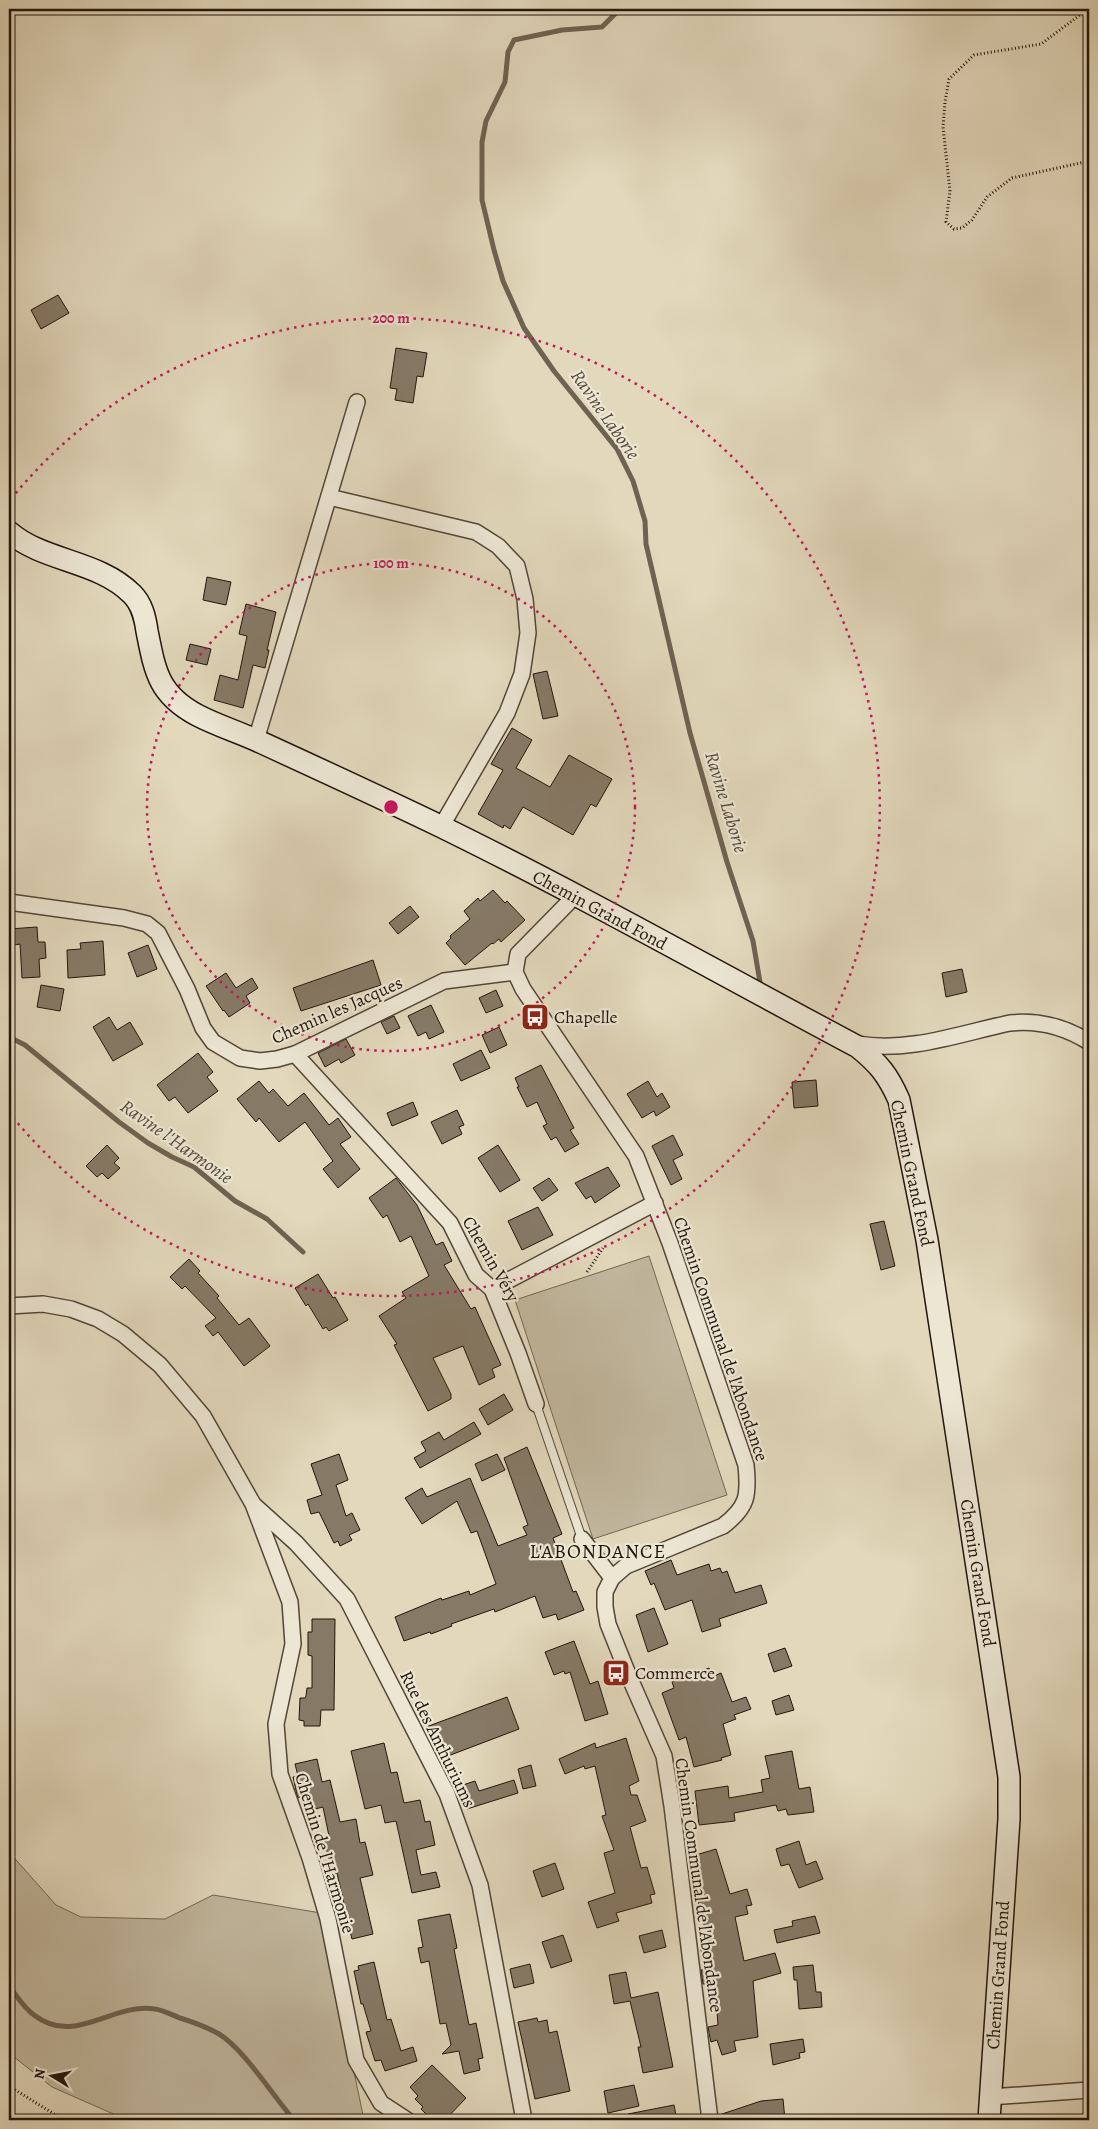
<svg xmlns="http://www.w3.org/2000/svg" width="1098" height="2129" font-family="Alegreya,serif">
	<rect width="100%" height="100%" fill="#e2d8bc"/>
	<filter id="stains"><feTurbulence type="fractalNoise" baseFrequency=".004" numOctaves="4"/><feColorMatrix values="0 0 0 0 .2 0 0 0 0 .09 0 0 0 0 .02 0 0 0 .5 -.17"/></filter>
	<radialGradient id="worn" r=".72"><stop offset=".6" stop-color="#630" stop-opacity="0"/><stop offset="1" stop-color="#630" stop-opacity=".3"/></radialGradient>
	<!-- green -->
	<g fill="#c1b79e" stroke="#726654">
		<polygon points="649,1256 727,1495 593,1539 515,1300"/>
		<polygon points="9,1852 56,1905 81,1917 165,1919 213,1895 321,1913 364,2120 127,2120 52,2087 9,2053"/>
	</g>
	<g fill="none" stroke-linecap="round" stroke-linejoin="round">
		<!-- stream -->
		<g stroke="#6e6251" stroke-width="5">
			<polyline points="620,9 602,27 562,30 514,40 508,52 505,82 486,121 482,142 482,200 494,250 503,281 524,328 554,371 617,449 633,481 645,521 646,544 690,733 727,862 753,941 761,988"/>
			<polyline points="9,1037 25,1045 119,1122 148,1143 172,1157 194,1167 235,1201 267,1219 303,1252"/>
			<path d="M9,1986c8,10 15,22 25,29 41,32 78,-13 121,-6 8,1 17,6 25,9 13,4 27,9 39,16 24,14 55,63 75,86"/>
		</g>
	</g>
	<!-- building -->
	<g fill="#867a67" stroke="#22150b">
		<polygon points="58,295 69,313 41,329 31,310"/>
		<polygon points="396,348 427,353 423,377 417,376 413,403 395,400 397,389 390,388"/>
		<polygon points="207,577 231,582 226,605 203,600"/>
		<polygon points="246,604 276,612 267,650 269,650 265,668 253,665 243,708 214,700 220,675 238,680 247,636 239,634"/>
		<polygon points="190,644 211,649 207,665 186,660"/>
		<polygon points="547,671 558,716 543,719 533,674"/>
		<polygon points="512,728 532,740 516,768 550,787 569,755 612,779 596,807 591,804 573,835 523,807 510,829 504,825 503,828 478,814 503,770 491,764"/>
		<polygon points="493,890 505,903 507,901 525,920 501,942 499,939 493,944 492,943 465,965 446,943 451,938 450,936 470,919 464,911 478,898 480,901"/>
		<polygon points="410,906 419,917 398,934 389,923"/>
		<polygon points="37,927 38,942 45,942 46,958 39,959 40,977 22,978 20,944 9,946 9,929"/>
		<polygon points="103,941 105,975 68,978 67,950 81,949 80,943"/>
		<polygon points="148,945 157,969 137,977 128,953"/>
		<polygon points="373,960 381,985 301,1011 293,988"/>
		<polygon points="962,969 967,992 946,997 942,973"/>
		<polygon points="226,973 236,988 252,978 258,988 246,996 250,1003 229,1017 224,1010 223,1011 206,986"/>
		<polygon points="41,985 64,989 60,1011 37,1007"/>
		<polygon points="496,990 503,1006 486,1013 479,998"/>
		<polygon points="431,1005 444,1032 429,1039 426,1032 418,1036 408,1016"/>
		<polygon points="394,1016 400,1028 387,1034 381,1022"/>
		<polygon points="109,1017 117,1030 130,1022 143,1044 113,1061 93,1027"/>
		<polygon points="499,1027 507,1045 490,1053 482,1035"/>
		<polygon points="346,1039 355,1055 341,1063 339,1059 325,1067 318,1053"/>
		<polygon points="481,1050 490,1068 461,1081 453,1064"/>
		<polygon points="198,1053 213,1072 207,1077 218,1091 188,1113 175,1097 169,1101 157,1085"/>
		<polygon points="541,1065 574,1128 570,1130 579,1144 565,1152 556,1137 551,1140 543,1126 547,1124 537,1102 527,1107 517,1087 519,1087 515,1078"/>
		<polygon points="816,1080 818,1106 794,1108 792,1082"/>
		<polygon points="259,1081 269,1093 273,1089 288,1106 304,1093 329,1125 338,1118 351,1137 340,1144 360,1169 338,1188 323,1169 333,1161 305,1122 279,1142 259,1118 256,1122 237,1099"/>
		<polygon points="648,1081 657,1097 662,1093 670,1107 656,1116 654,1111 642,1118 627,1094"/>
		<polygon points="413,1102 418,1115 392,1126 387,1113"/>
		<polygon points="457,1110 464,1125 459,1127 462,1134 442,1144 431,1122"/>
		<polygon points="673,1135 683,1155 673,1160 682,1179 671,1185 652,1146"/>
		<polygon points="107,1145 119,1158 114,1163 120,1168 108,1179 102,1173 97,1177 86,1166"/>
		<polygon points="498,1145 520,1180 500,1192 478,1158"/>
		<polygon points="608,1167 620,1186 595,1203 591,1196 586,1199 575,1183"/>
		<polygon points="396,1178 417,1205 436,1245 443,1242 452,1261 444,1265 471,1309 475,1307 501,1365 492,1369 495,1377 479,1385 463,1346 433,1358 451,1394 451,1399 428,1411 394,1345 397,1344 379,1316 406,1298 402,1292 429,1276 411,1236 400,1242 387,1215 383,1218 369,1198"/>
		<polygon points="549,1178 558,1190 542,1201 533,1188"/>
		<polygon points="538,1207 553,1235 522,1250 508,1221"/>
		<polygon points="884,1221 895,1266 881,1270 870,1224"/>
		<polygon points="189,1259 200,1271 198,1273 219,1296 217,1298 239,1325 249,1318 270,1346 244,1366 218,1332 213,1336 205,1326 216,1318 185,1286 182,1289 170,1277"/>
		<polygon points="318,1274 333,1298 335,1297 348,1320 329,1331 326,1327 323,1329 308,1304 306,1306 295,1288"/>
		<polygon points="504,1394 513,1410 488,1425 479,1409"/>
		<polygon points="474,1422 481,1434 420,1468 414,1458 426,1451 421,1442 439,1432 444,1440"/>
		<polygon points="527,1447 562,1534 553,1538 573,1592 576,1591 584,1610 558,1620 556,1614 543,1618 535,1596 495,1612 494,1609 451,1624 452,1626 431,1634 430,1632 404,1641 395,1617 441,1598 442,1600 469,1591 470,1595 496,1584 477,1531 471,1533 457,1501 422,1524 405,1498 422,1488 427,1497 470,1478 498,1546 527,1535 523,1527 528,1525 504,1458"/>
		<polygon points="339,1454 348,1480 336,1485 346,1516 352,1513 360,1530 349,1535 352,1540 340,1546 338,1541 334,1543 319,1512 311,1514 307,1500 322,1495 311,1464"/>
		<polygon points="497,1454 505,1470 482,1481 475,1464"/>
		<polygon points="671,1560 677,1575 709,1564 711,1571 720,1568 722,1573 727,1571 735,1593 761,1585 767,1603 719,1619 721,1626 702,1632 692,1600 665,1610 654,1583 651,1585 645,1571"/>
		<polygon points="654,1608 668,1644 648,1652 636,1615"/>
		<polygon points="312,1619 335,1619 334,1710 321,1710 320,1726 304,1726 304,1721 299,1720 300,1698 305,1698 306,1696 307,1688 312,1688 312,1656 308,1655 308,1632 312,1632"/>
		<polygon points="574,1641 590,1684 598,1681 608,1714 585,1721 570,1672 565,1674 564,1671 554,1675 545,1652"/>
		<polygon points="785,1648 792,1666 774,1672 768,1654"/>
		<polygon points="709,1668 712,1677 721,1673 732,1702 746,1697 751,1709 734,1715 736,1719 723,1724 731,1755 721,1758 722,1760 694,1767 686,1737 679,1740 662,1693 674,1688 672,1682"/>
		<polygon points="789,1695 794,1710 776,1715 772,1701"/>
		<polygon points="507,1697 519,1729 440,1759 426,1727"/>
		<polygon points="626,1738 639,1781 629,1786 631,1795 637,1795 646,1821 630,1827 641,1868 647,1867 655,1894 650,1895 652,1903 616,1913 619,1921 597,1928 588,1902 615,1893 604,1853 614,1850 602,1816 606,1815 595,1766 585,1769 584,1766 565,1774 559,1759 595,1743 596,1748"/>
		<polygon points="384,1743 391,1773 397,1772 404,1803 420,1800 425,1822 430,1821 435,1845 416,1850 421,1875 436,1872 440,1887 412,1893 396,1821 385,1823 381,1805 365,1809 351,1751"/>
		<polygon points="792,1751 799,1789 810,1787 814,1812 788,1815 786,1809 778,1811 776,1805 734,1813 735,1821 699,1825 695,1791 728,1786 729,1798 763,1792 761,1780 770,1778 765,1756"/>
		<polygon points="317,1759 322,1782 330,1780 340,1822 356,1819 360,1843 365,1842 373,1875 360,1878 373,1934 352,1939 349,1927 344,1928 339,1905 344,1904 337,1873 332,1874 324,1837 329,1836 323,1807 307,1811 303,1796 298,1798 297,1795 293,1777 298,1776 295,1764"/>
		<polygon points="531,1765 536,1786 523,1789 518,1769"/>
		<polygon points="514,1780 518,1793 467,1809 460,1786 475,1781 479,1791"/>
		<polygon points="799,1841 806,1865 816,1861 823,1879 799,1888 789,1864 781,1866 776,1849"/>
		<polygon points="716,1849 730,1894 747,1889 752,1905 746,1906 748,1914 735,1917 744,1961 775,1953 781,1973 753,1981 758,2037 734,2041 736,2051 722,2055 717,2040 711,2042 709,2033 708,2027 718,2025 715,1983 703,1984 701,1970 705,1969 700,1945 709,1943 698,1902 703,1901 689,1857"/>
		<polygon points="555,1863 564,1889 542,1897 533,1871"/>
		<polygon points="450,1914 457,1948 454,1949 469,2025 476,2023 483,2058 478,2059 480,2070 464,2074 459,2051 442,2054 451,2045 446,2023 440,2024 429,1961 421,1963 418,1948 423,1947 418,1920"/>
		<polygon points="815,1916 820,1933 777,1943 774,1930 793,1926 792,1921"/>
		<polygon points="662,1930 666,1947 644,1953 639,1936"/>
		<polygon points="563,1935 572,1961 551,1968 542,1942"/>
		<polygon points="374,1962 387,2020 391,2019 401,2051 413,2047 417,2061 385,2071 381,2060 375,2061 366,2032 371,2031 363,2004 361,2004 354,1971 359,1970 358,1966"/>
		<polygon points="530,1964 534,1983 514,1988 510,1969"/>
		<polygon points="813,1965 816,1992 821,1992 822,2007 799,2009 797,1980 794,1980 793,1967"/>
		<polygon points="626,1972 631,1998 658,1992 673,2067 643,2073 638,2047 641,2047 630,2001 614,2004 609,1975"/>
		<polygon points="537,2018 538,2022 547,2020 549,2033 557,2031 570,2091 535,2099 518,2022"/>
		<polygon points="803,2039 805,2052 799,2053 800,2058 773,2065 770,2044"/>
		<polygon points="432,2065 466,2098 445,2120 432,2120 421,2109 423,2107 415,2099 418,2096 410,2087"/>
		<polygon points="634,2085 639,2106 608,2113 604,2091"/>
		<polygon points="783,2099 785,2120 719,2120 719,2115 761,2101"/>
		<polygon points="674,2105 677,2120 628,2120 628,2114"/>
	</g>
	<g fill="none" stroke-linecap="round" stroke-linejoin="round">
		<defs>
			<polyline id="lane" points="536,1404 582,1539"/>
			<g id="street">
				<polyline points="329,497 476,532 498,546 517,566 525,599 528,633 522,674 507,713 441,827"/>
				<polyline points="256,740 357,402"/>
				<path d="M572,895l-4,8 -50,51 -3,18 8,17 113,167 34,87 76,222c3,30 2,42 -23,61l-97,40 -14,12 -7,14v15l3,17 20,50 36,82 8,50 38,314"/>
				<polyline points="9,902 124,918 147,924 158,933 187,989 203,1028 213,1042 240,1058 260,1061 277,1059 295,1054 444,981 515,972"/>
				<path d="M858,1047v-3c50,9 104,-11 152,-21 28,-3 55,4 79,19"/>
				<polyline points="295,1054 450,1223 476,1275 492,1289 518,1353 536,1404"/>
				<polyline points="492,1289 655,1203"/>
				<polyline points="9,1306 43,1304 71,1309 98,1319 123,1334 160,1365 203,1416 253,1504 290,1602 293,1644 276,1724 280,1774 310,1858 328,1919 356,2060 381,2103 407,2120"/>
				<polyline points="255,1506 296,1543 347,1599 447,1794 480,1885 524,2120"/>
				<polyline points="582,1539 612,1578"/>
				<polyline points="990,2097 1089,2090"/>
			</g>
			<path id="secondary" d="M9,532c35,30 89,28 123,62 10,10 13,23 15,37 8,40 11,63 50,84 19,10 41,17 61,26 61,28 122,56 182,85 141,69 279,147 418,221 21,17 30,28 41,53l28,140 82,537v42l-20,301"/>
		</defs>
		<!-- lane casing -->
		<use href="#lane" stroke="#524637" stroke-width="10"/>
		<!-- street casing -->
		<use href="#street" stroke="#524637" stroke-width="18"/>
		<!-- secondary casing -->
		<use href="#secondary" stroke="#22150b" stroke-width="24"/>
		<!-- path -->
		<g stroke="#22150b" stroke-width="3" stroke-dasharray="1 2.5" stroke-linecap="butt">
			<polyline points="1088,9 1041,44 974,55 949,79 945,102 943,127 950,191 946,222 954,229 962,228 972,220 987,197 1012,178 1089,161"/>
			<polyline points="587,1272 603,1248"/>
			<polyline points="9,2086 54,2114 71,2120"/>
		</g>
		<!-- lane -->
		<use href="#lane" stroke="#ece6d3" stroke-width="8"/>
		<!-- street -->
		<use href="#street" stroke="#ece6d3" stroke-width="15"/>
		<!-- secondary -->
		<use href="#secondary" stroke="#ece6d3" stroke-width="21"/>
	</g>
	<!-- distance rings -->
	<g fill="none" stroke="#c2185b" stroke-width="2.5" stroke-dasharray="2.5 5">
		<circle cx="391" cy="807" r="244"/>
		<path d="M11 499A489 489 0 1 1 11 1115"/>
	</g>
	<!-- icons -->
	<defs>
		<symbol id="bus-square" viewBox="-11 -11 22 22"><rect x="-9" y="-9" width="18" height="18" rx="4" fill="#8f2418" stroke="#ece6d3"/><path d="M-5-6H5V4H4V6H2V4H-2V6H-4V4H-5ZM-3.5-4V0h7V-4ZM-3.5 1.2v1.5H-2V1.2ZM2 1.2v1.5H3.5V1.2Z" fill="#fff"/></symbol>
	</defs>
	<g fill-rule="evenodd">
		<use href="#bus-square" x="519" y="1001" width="32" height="32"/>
		<use href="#bus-square" x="600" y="1657" width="32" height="32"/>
	</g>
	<g text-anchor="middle" stroke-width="4.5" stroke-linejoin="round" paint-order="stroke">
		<!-- street labels -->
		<g font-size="18" fill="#22150b" stroke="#ece6d3">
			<text transform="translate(600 910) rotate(28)" y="6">Chemin Grand Fond</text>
			<text transform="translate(337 1010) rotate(-24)" y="6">Chemin les Jacques</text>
			<text transform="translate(912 1173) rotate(78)" y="6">Chemin Grand Fond</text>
			<text transform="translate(491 1259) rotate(60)" y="6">Chemin Véry</text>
			<text transform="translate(721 1339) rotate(71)" y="6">Chemin Communal de l'Abondance</text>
			<text transform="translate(978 1573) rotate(81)" y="6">Chemin Grand Fond</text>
			<text transform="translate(438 1739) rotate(64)" y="6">Rue des Anthuriums</text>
			<text transform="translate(325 1853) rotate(73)" y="6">Chemin de l'Harmonie</text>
			<text transform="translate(699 1885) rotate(82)" y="6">Chemin Communal de l'Abondance</text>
			<text transform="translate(998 1975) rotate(-86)" y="6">Chemin Grand Fond</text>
		</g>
		<!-- poi labels -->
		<g font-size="18" fill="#22150b" stroke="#ece6d3" text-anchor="start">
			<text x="554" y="1023">Chapelle</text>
			<text x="635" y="1679">Commerce</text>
		</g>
		<!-- water labels -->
		<g font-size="19" font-style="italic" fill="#55493a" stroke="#ece6d3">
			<text transform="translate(606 414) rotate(55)" y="7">Ravine Laborie</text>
			<text transform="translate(727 802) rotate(73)" y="7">Ravine Laborie</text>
			<text transform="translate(177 1141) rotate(35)" y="7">Ravine l'Harmonie</text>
		</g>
		<!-- quarter labels -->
		<g font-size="20" letter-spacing="1" fill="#22150b" stroke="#ece6d3">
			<text x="598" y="1558">L'ABONDANCE</text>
		</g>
	</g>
	<circle cx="391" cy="807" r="8" fill="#c2185b" stroke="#ece6d3" stroke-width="2.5"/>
	<g font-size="15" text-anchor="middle" font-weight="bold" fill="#c2185b" stroke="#ece6d3" stroke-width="4.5" stroke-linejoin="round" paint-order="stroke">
		<text x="391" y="323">200 m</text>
		<text x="391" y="568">100 m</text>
	</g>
	<!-- margin -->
	<rect width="1098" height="2129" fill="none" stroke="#e2d8bc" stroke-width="30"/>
	<rect x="10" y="10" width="1078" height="2109" fill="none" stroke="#22150b" stroke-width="2.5"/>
	<rect x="15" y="15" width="1068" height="2099" fill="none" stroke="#22150b"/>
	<!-- north arrow -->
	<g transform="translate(52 2076) rotate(280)" stroke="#ece6d3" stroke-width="4" paint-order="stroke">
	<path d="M0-4L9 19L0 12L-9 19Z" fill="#22150b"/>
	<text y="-8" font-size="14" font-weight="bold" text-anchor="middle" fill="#22150b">N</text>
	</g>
	<rect width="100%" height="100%" filter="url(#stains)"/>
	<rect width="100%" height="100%" fill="url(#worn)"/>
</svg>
